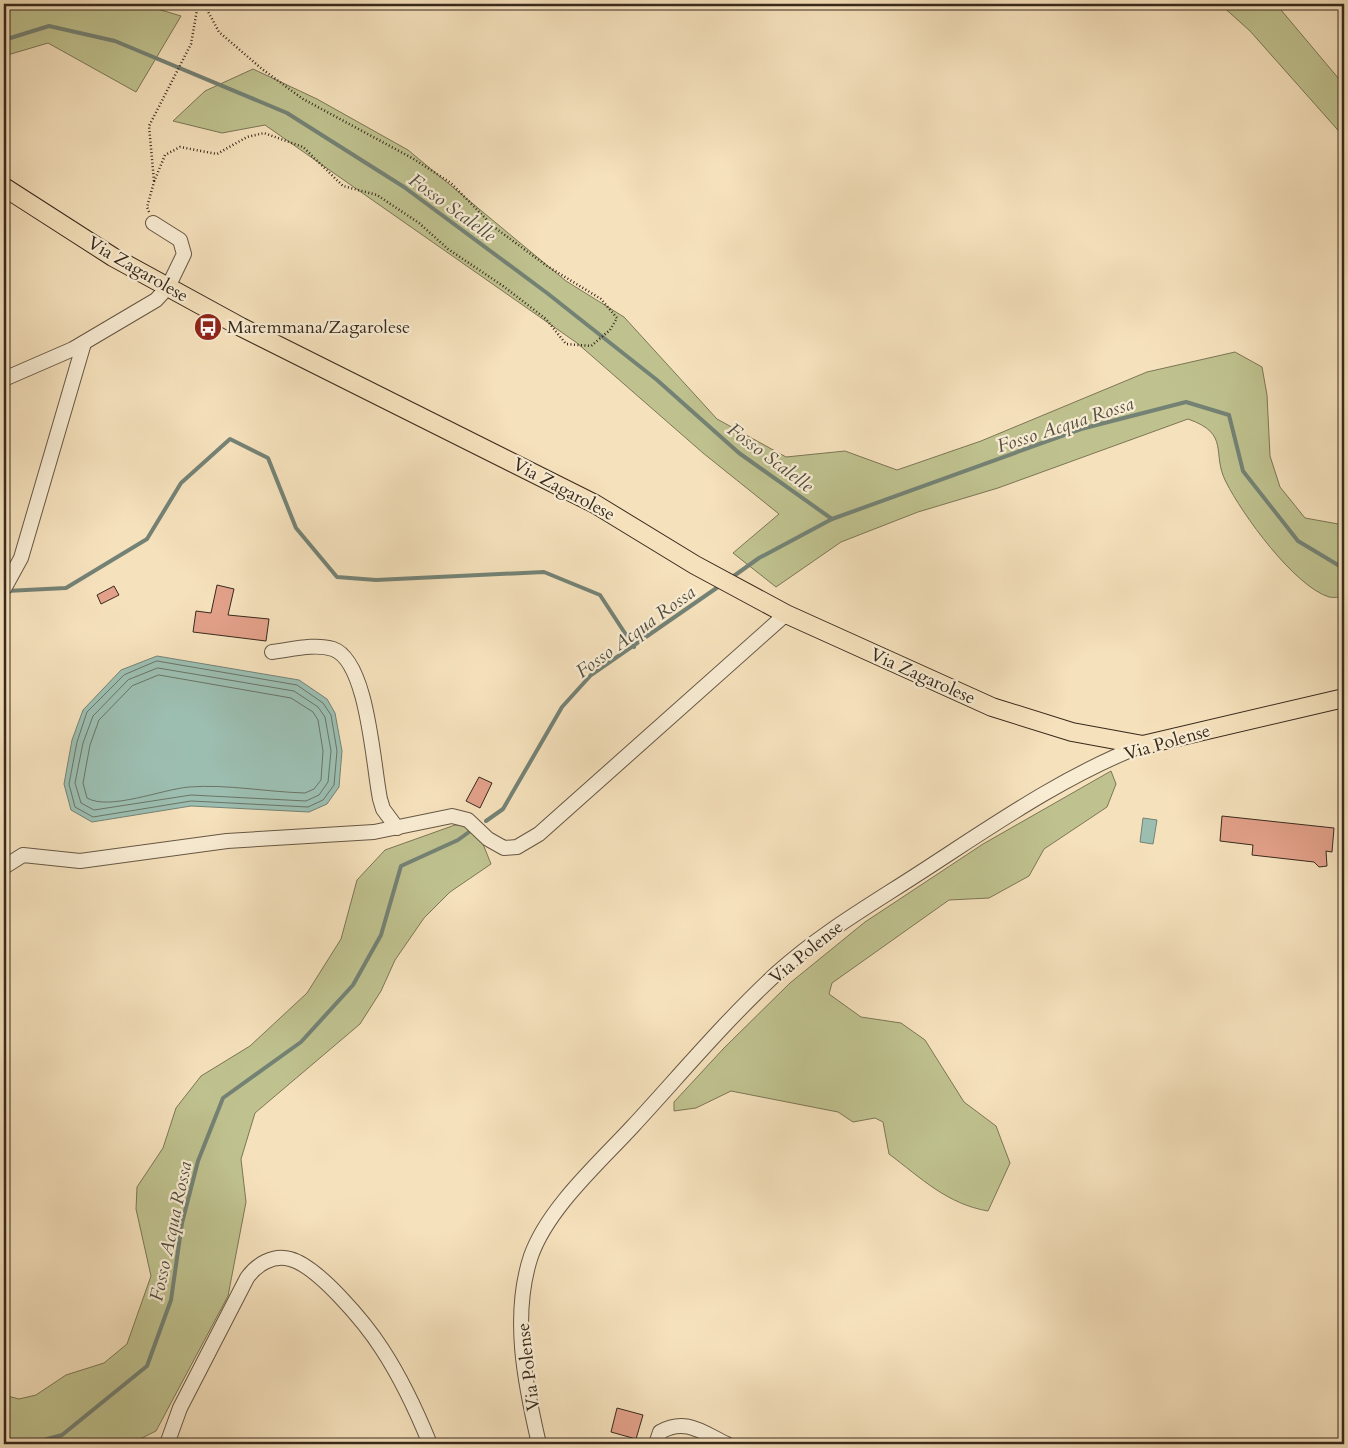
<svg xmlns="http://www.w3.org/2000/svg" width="1348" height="1448" font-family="Cardo,serif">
	<rect width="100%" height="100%" fill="#f5e1bc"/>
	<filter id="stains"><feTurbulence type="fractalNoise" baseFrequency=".004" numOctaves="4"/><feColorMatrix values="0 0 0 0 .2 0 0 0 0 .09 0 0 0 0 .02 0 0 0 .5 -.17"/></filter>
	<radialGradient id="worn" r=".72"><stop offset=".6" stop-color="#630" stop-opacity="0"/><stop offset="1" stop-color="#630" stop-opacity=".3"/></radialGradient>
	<!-- green -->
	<g fill="#bfc28f" stroke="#7c7656">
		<polygon points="4,4 141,4 181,16 136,92 48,43 4,56"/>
		<polygon points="1220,4 1276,4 1344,85 1344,137 1250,31"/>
		<path d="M253,69l64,30 91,51 158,131 58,36 93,102 69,38 59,-6 52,19 84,-29 166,-69 88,-20 27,15 5,28 3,61 10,31 25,31 39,7v72c-4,0 -11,1 -15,0 -35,-11 -87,-83 -103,-115 -15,-29 5,-48 -38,-63l-190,69 -80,24 -77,30 -65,45 -43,-34 46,-39 -76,-61 -126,-110 -312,-218 -43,8 -49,-12 32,-30z"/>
		<path d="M1111,771l5,13 -9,23 -63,42 -15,27 -40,22 -40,2 -117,83 -3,11 32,23 40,6 24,17 39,62 32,24 14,37 -22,48c-41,-7 -67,-33 -99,-57l-6,-32 -8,-4 -22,4 -15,-10 -107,-21 -35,17 -22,3v-9l50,-54 66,-65 75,-61 118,-78z"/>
		<polygon points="455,825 468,825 481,839 491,864 450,892 424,918 395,960 381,991 360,1024 255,1113 241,1159 246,1202 228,1296 156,1431 130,1444 4,1444 4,1395 19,1399 36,1395 66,1375 104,1363 127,1344 151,1276 136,1209 137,1187 163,1148 176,1108 201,1076 250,1046 307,993 341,939 357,880 385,850"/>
	</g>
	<!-- water -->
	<g fill="#9cbeb1" stroke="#748275">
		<polygon points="157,656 299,680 327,699 335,713 342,751 339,787 327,804 309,812 191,806 92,822 71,810 64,784 72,740 83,710 121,670"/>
		<polygon points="1143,818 1157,820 1153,844 1140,842"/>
	</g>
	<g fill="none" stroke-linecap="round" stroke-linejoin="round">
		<!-- shore -->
		<g stroke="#6a7466" stroke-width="1">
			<polygon points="157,661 297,685 323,703 331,715 337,751 334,785 323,800 308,807 191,801 93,817 75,807 69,784 77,742 87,712 124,675"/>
			<polygon points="158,668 294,691 318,707 325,717 331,751 328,782 319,795 306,801 191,795 94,810 81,803 75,783 83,743 93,716 128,680"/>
			<path d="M159,675l132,23 22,14 5,8 5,31 -2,29 -7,9 -9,4c-38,-1 -78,-9 -116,-6 -26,2 -80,24 -102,11l-4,-15 7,-38 9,-25 33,-34z"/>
		</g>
		<!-- stream -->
		<g stroke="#748275" stroke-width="4">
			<polyline points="4,40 49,26 115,41 287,113 404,187 547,293 657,380 739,453 832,519"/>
			<polyline points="731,578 759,558 832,519 1081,429 1186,402 1229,415 1243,471 1298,541 1338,565 1344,562"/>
			<polyline points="6,591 66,588 147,539 181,483 230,439 268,458 296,528 337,577 376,580 544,572 600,595 634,647"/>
			<polyline points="486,821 503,809 562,707 591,675 718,587"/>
			<polyline points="4,1443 6,1444"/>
			<polyline points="29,1444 62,1435 147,1366 171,1300 182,1223 198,1161 223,1098 301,1042 353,985 381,935 401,866 458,840 469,832"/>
		</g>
	</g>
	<!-- building -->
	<g fill="#e3a18a" stroke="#38291c">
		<polygon points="217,585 234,589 228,615 269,619 266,641 193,632 196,611 211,613"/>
		<polygon points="114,586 119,595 101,604 97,595"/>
		<polygon points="479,777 492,783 480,808 466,801"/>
		<polygon points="1222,816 1334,828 1332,852 1326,851 1327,866 1319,867 1314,862 1252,855 1253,845 1220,841"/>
		<polygon points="617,1408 643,1415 636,1439 611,1432"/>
	</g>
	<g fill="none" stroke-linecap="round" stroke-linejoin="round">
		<defs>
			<g id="minor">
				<polyline points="4,379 73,349 156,300 168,287 184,254 180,240 153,223"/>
				<polyline points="4,589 21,558 84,343"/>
				<path d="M272,652c18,-2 43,-9 61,-3 35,12 40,116 47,150l3,10 14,19"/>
				<polyline points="4,867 23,855 80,861 227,841 374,832 452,816 468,820 488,839 504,848 517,847 539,834 786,614"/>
				<path d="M167,1444l13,-36 67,-130c9,-13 26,-24 43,-19 28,7 76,65 92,90 19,29 35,63 48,95"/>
				<path d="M539,1444c-14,-60 -28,-128 -8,-188 17,-48 68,-93 102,-130 47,-51 93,-106 144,-153 44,-40 95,-69 144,-101 71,-46 142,-96 222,-127"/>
				<path d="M656,1444l4,-12c26,-15 43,1 67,12"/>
			</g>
			<polyline id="major" points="4,187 113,257 241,327 595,504 695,565 786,614 992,707 1072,732 1143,745 1344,698"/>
		</defs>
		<!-- minor casing -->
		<use href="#minor" stroke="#675744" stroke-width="16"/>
		<!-- major casing -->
		<use href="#major" stroke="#38291c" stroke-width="20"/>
		<!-- path -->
		<g stroke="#38291c" stroke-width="2.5" stroke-dasharray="1 2.5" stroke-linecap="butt">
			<polyline points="154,181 149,126 191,44 198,4"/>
			<polyline points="149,212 147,207 154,182 165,155 180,147 217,154 247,137 264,133 303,147 343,186 377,195 419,223 448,249 503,286 546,319 566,344 591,346 610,330 617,318 601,299 547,266 494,227 451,183 412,158 303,99 262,69 219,32 204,4"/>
		</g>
		<!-- minor -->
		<use href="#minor" stroke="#f8ecd3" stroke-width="14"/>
		<!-- major -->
		<use href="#major" stroke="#f5e1bc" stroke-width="18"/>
	</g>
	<!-- icons -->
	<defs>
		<symbol id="bus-disc" viewBox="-11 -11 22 22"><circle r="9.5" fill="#8f2418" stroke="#f8ecd3"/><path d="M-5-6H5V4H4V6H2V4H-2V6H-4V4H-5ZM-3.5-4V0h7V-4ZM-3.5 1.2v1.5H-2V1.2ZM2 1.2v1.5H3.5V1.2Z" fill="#fff"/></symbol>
	</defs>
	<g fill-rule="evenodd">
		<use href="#bus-disc" x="192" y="311" width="32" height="32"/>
	</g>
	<g text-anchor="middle" stroke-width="4.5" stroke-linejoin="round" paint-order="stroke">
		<!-- street labels -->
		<g font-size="18" fill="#38291c" stroke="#f8ecd3">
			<text transform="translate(138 269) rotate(30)" y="6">Via Zagarolese</text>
			<text transform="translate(564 489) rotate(28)" y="6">Via Zagarolese</text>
			<text transform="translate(923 676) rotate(24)" y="6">Via Zagarolese</text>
			<text transform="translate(1167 742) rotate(-16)" y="6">Via Polense</text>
			<text transform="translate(806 952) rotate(-39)" y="6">Via Polense</text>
			<text transform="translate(528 1367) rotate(-97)" y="6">Via Polense</text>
		</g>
		<!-- poi labels -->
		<g font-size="18" fill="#38291c" stroke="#f8ecd3" text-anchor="start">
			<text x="227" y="333">Maremmana/Zagarolese</text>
		</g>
		<!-- water labels -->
		<g font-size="19" font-style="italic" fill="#514e41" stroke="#f8ecd3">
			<text transform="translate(453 207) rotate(36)" y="7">Fosso Scalelle</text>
			<text transform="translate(1065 424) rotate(-18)" y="7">Fosso Acqua Rossa</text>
			<text transform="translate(771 457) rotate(37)" y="7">Fosso Scalelle</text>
			<text transform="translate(635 631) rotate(-36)" y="7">Fosso Acqua Rossa</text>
			<text transform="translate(170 1231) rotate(-78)" y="7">Fosso Acqua Rossa</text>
		</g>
	</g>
	<!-- margin -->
	<rect width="1348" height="1448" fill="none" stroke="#f5e1bc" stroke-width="20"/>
	<rect x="5" y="5" width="1338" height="1438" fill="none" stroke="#38291c" stroke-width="2.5"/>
	<rect x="10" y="10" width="1328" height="1428" fill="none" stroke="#38291c"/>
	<rect width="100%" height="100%" filter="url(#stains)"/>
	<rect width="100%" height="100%" fill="url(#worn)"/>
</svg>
